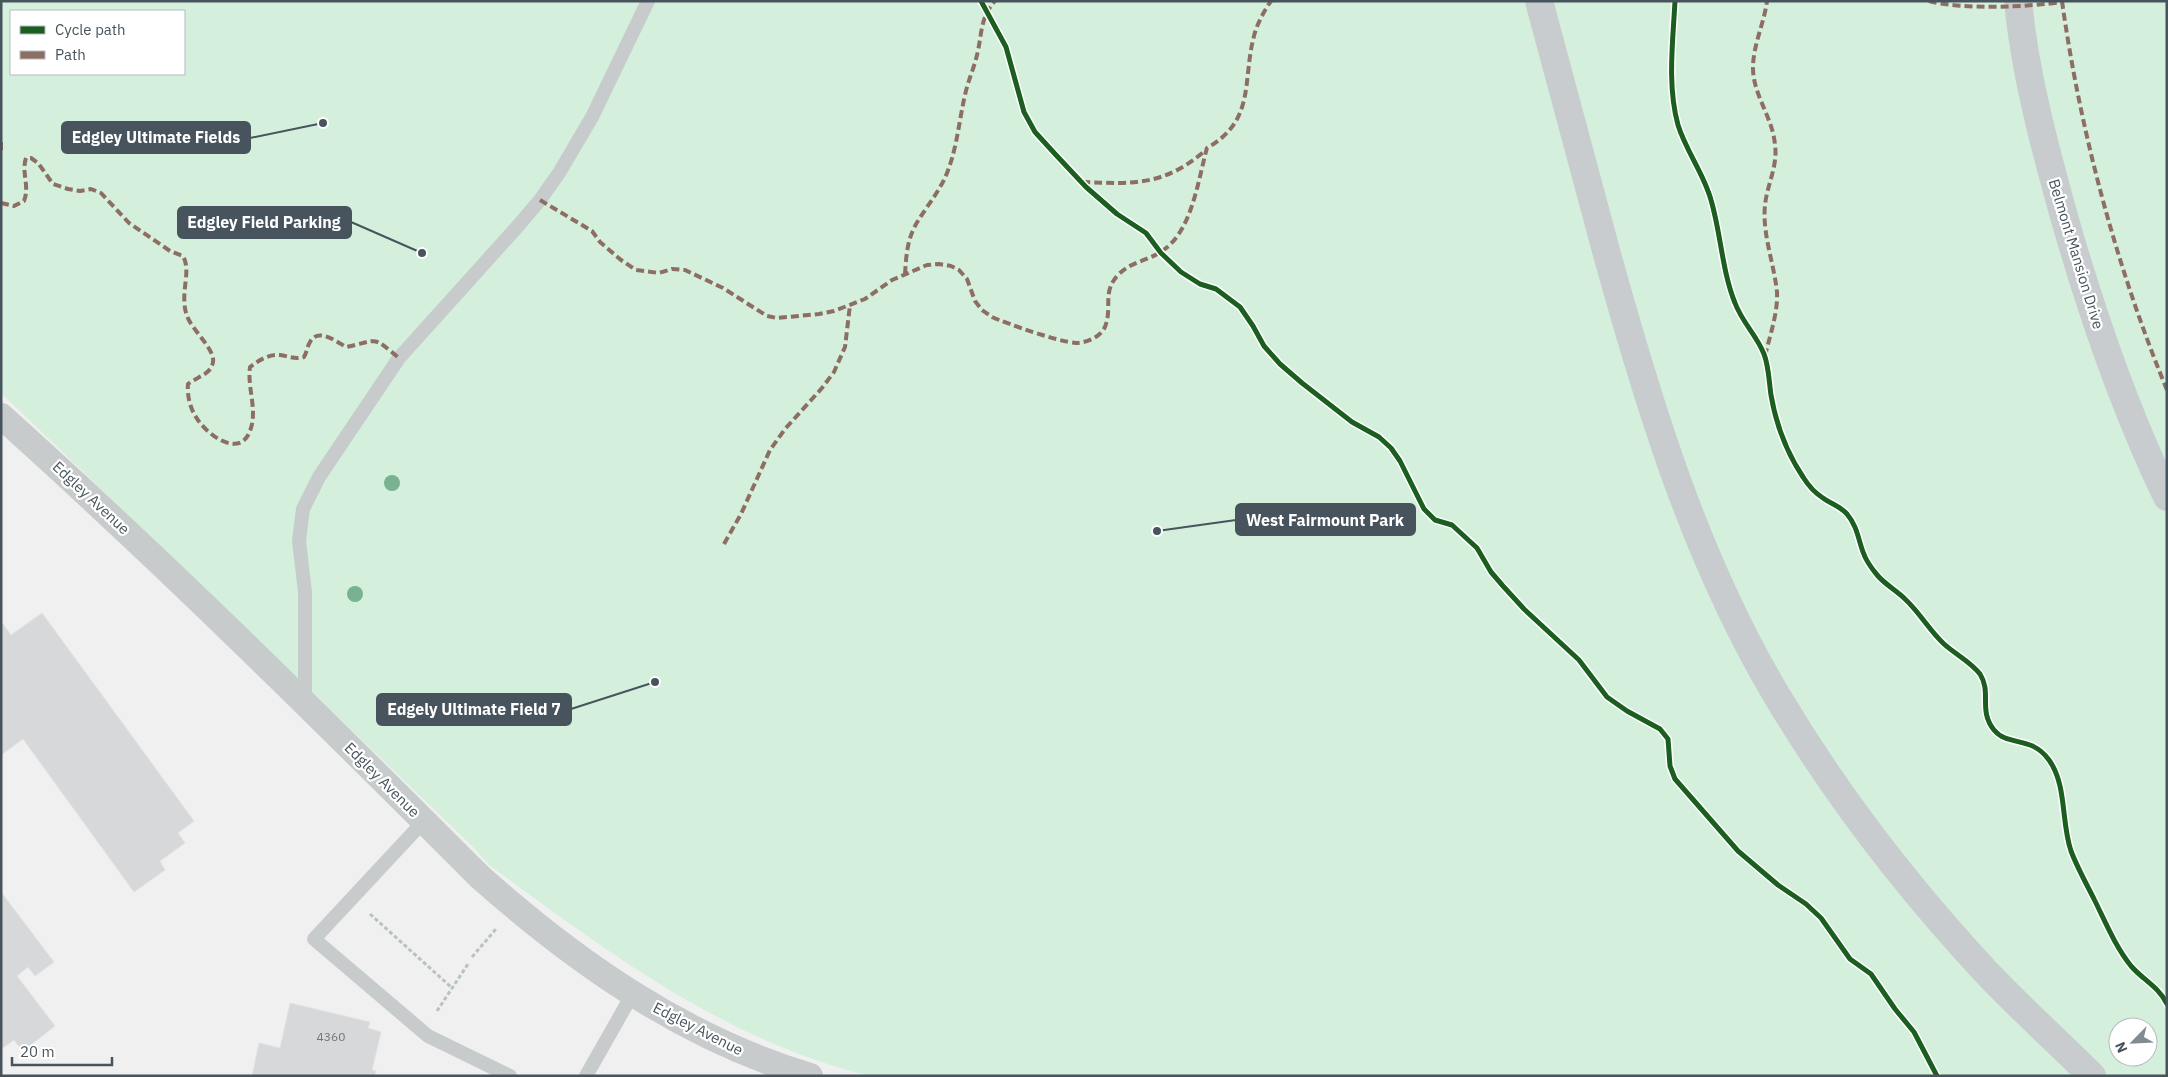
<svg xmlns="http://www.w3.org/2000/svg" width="2168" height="1077" font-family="'IBM Plex Sans',sans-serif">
	<rect width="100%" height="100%" fill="#f1f0f0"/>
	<!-- green -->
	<path fill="#d4f0dd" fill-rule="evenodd" d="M1,1h2166v1075h-1297c-145,-35 -262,-124 -381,-211l-15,-17 -473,-455zM11,11h173v63h-173zM2118,1027h30v30h-30z"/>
	<!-- building -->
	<g fill="#d7d8d9" stroke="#e2e2e3">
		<polygon points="42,613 194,821 178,833 185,843 160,861 165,870 134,892 23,739 1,755 1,625 3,624 11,635"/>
		<polygon points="1,892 54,962 35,976 28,967 17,976 55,1026 23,1051 14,1040 1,1049"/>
		<polygon points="290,1003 370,1022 368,1028 381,1032 372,1070 376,1071 374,1076 252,1076 259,1043 280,1048"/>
	</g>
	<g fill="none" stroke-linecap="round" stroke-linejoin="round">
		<!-- path -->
		<g stroke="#b6c3be" stroke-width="3" stroke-dasharray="4 2.5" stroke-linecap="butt">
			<polyline points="1932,2 1932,1"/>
			<polyline points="370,914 451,987"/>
			<polyline points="472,957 496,929"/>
			<polyline points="437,1011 468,964"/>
		</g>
		<!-- lane -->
		<g stroke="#c7cbcc" stroke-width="14">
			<polyline points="305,702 305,592 299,541 303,509 319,477 399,358 517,227 540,200 559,173 592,117 648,1"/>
			<polyline points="424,821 314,939 428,1036 510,1076"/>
			<polyline points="586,1076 632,995"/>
		</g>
		<!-- street -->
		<path stroke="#c7cbcc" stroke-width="26" d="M1,416c165,148 322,304 479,461 97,86 204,161 330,199"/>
		<!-- secondary -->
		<g stroke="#c8ccce" stroke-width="28">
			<path d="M1539,1c23,86 46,172 69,257 42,151 88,302 169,438 59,99 130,191 209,276 34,36 71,69 106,104"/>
			<path d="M2018,1c7,74 27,147 47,219 27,94 59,188 102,277"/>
		</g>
		<!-- quiet -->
		<g stroke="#8d6e63" stroke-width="4" stroke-dasharray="8 4" stroke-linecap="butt">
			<path d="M1929,1c34,9 98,6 133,1"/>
			<path d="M2062,1c18,130 55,268 105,389"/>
			<polyline points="1,142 1,150"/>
			<path d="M1082,182c53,2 83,4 125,-33"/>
			<path d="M540,200l52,31 8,11 21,18 15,10 23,3 13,-4 13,1 38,18 44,28 10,2 42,-4 15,-3 31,-12 27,-19 35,-15 12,-1 12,2 8,4 8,9 8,22 7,9 10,7c16,7 67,25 84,26 11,0 27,-7 30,-19 6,-19 -4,-33 13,-50 13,-13 29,-13 43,-23 30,-19 36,-71 45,-103 49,-28 35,-67 47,-112 3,-12 10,-25 17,-35"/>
			<path d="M1,203l13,3 10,-5c6,-15 -3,-29 2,-43h5l7,5 15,21 15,5 12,2 11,-2 10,4 28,30 41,28 13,5c9,16 -4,38 4,60 5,14 28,33 26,46 -2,13 -17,15 -25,22 -1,11 2,24 8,33 9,16 43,43 54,14 8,-21 -3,-43 0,-64 9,-7 19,-13 30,-12 9,1 14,5 24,2 3,-5 3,-10 6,-15 8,-15 27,0 36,5 34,-7 25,-12 53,11"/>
			<path d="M905,274c1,-16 2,-33 10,-48 10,-18 24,-33 32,-53 10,-25 12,-52 18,-78 3,-14 9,-27 12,-40 5,-20 3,-38 18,-54"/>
			<path d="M1765,356c5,-21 13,-43 12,-64 -3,-29 -15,-58 -12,-87 2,-20 13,-39 10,-60 -2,-27 -22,-50 -22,-77 0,-23 11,-44 14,-67"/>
			<polyline points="724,544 741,514 770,450 785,429 822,388 834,372 845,347 850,305"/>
		</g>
		<defs>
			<g id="cycleway">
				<polyline points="981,1 1006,47 1024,112 1035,132 1056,155 1086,187 1117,214 1146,233 1161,253 1181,272 1200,284 1216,289 1240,307 1253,326 1264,346 1280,364 1302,383 1352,422 1379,437 1391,448 1400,461 1424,509 1435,520 1452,525 1477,548 1491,572 1503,586 1524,609 1579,660 1607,697 1627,711 1660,729 1668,739 1670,766 1675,779 1738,851 1778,885 1806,904 1821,918 1850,959 1871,974 1895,1009 1914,1032 1937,1076"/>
				<path d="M1675,1c-2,40 -8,84 3,124 8,26 26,49 33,75 10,34 11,71 24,103 7,19 22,33 29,51 5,13 5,28 7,41 5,29 16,58 32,82 5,8 12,16 20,21 8,6 17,8 24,16 10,12 11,24 16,38 3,9 9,17 15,24 8,9 19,15 27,23 15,14 24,31 39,45 11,10 27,18 36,30 12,19 -2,36 14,56 14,17 37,5 55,30 18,25 12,62 22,91 6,16 15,32 23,48 11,22 21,47 37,67 12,14 28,21 36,38"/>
			</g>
		</defs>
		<!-- cycleway casing -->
		<use href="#cycleway" stroke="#fff" stroke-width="8"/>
		<!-- cycleway -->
		<use href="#cycleway" stroke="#1b5e20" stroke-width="5"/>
	</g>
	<!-- trees -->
	<g fill="#78b291">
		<circle cx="392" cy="483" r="8"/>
		<circle cx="355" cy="594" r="8"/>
	</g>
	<g text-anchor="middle" stroke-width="4.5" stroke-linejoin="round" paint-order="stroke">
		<!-- number labels -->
		<g font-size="12" fill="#6c767d">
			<text x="331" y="1041">4360</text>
		</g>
		<!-- street labels -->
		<g font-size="15" fill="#47545d" stroke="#fff">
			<text transform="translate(2076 254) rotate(73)" y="5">Belmont Mansion Drive</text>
			<text transform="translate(91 498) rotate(43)" y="5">Edgley Avenue</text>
			<text transform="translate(382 780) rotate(45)" y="5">Edgley Avenue</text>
			<text transform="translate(698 1029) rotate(27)" y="5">Edgley Avenue</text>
		</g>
	</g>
	<!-- callouts -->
	<path fill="none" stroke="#47545d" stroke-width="2" d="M323 123L250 138M422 253L351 222M1157 531L1236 520M655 682L571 709"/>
	<g fill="#47545d" stroke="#fff" stroke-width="2">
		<circle cx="323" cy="123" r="5"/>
		<circle cx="422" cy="253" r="5"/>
		<circle cx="1157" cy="531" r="5"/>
		<circle cx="655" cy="682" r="5"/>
	</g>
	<g fill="#47545d" stroke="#47545d" stroke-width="2">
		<rect x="62" y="122" width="188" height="31" rx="5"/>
		<rect x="178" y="207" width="173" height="31" rx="5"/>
		<rect x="1236" y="504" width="179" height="31" rx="5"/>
		<rect x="377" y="694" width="194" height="31" rx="5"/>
	</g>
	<g font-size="16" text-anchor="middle" font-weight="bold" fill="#fff">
		<text x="156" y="143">Edgley Ultimate Fields</text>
		<text x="264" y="228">Edgley Field Parking</text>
		<text x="1325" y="526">West Fairmount Park</text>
		<text x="474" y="715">Edgely Ultimate Field 7</text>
	</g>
	<!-- border -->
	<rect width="2168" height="1077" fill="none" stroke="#47545d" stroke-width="5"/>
	<!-- legend -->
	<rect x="10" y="10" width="175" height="65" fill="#ffffff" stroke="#b5bbbe"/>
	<rect x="20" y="26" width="25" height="8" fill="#1b5e20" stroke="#b5bbbe"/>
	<text x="55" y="35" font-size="15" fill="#47545d">Cycle path</text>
	<rect x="20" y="51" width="25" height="8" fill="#8d6e63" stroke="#b5bbbe"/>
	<text x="55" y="60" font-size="15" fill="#47545d">Path</text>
	<!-- north arrow -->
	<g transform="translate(2133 1042) rotate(246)"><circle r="24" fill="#ffffff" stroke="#b5bbbe"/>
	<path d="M0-4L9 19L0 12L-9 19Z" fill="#828b90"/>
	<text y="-8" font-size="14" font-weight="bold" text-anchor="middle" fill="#47545d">N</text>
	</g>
	<!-- scale -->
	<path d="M12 1057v8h100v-8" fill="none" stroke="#47545d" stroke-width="2.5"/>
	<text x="20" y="1057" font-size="15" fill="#47545d" stroke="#ffffff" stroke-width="4" paint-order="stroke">20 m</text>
</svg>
